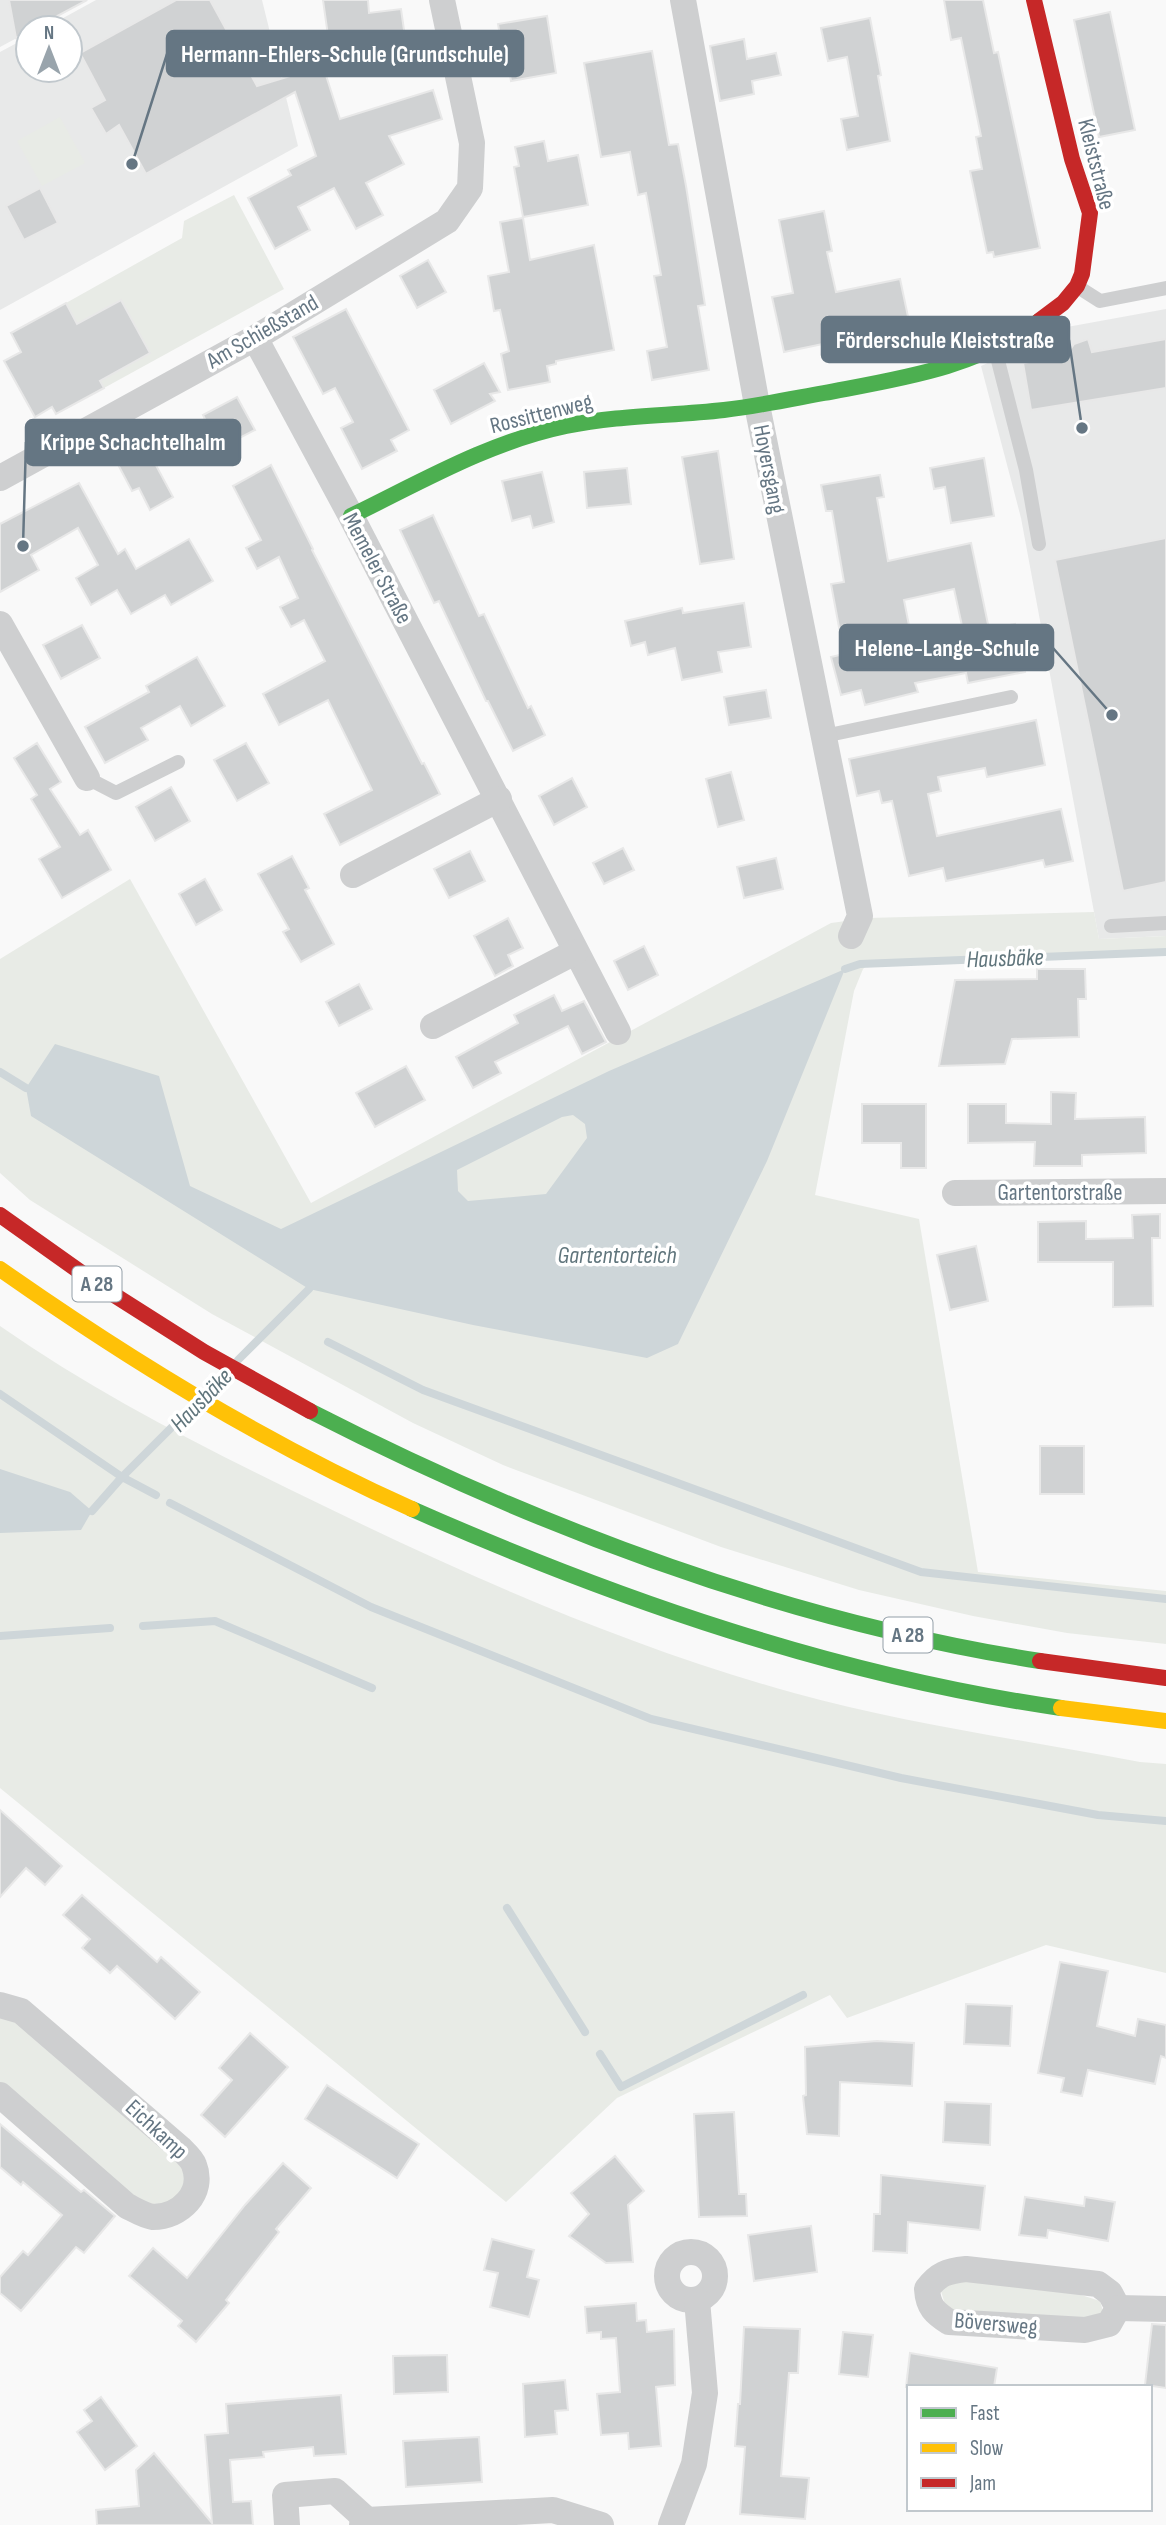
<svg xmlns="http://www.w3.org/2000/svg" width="1166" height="2525" font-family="'Sofia Sans Condensed',sans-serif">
	<rect width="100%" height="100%" fill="#f9f9f9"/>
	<!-- built -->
	<g fill="#e8e9e9">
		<polygon points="0,0 88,0 36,28 28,28 28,32 0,47"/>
		<polygon points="96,0 262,0 298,146 0,310 0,52 28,37 28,70 70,70 70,28 45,28"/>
		<polygon points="1166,309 1166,936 1099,939 1021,518 981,366 1067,327"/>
	</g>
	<!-- green -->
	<g fill="#e8ebe6">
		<polygon points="60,117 85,163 42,186 17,141"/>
		<polygon points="234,195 284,289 104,388 100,381 150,353 121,300 77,324 66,303 182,238 184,221"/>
		<polygon points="130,879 311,1203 831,923 868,918 1094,912 1099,939 1166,936 1166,951 872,961 863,969 854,991 815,1195 919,1219 978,1572 1166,1591 1166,1644 1067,1633 973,1616 859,1590 721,1547 503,1465 413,1423 212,1314 30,1200 0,1173 0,959"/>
		<path d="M0,1326c102,71 212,126 324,180 152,74 307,142 470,187 112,31 231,47 346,69l26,2v209l-120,-28 -199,73 -17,-23 -213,103 -111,104 -506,-414z"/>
		<polygon points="0,2005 21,2011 198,2183 151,2217 0,2095"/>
		<polygon points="962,2278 1078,2294 1100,2301 1104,2315 1098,2320 1012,2319 946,2308 941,2291 947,2282"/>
	</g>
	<!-- water -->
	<g fill="#ced6d9" fill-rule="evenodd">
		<path d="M845,969l-78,192 -89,183 -31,14 -174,-33 -164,-36 -278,-173 -5,-28 29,-44 104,32 31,110 91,43 328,-158zM573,1115l12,9 2,14 -41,56 -78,7 -10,-10 -1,-21 105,-53z"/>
		<polygon points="0,1469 70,1492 92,1511 81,1530 0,1533"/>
	</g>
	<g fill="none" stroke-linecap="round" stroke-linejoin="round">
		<!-- stream -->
		<g stroke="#ced6d9" stroke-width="8">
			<polyline points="845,969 860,964 1166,952"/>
			<polyline points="0,1072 26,1088"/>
			<polyline points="328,1342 423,1390 921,1572 1166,1599"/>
			<polyline points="238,1360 309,1289"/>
			<polyline points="0,1394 122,1477 156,1495"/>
			<polyline points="170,1503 371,1607 651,1719 901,1778 1098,1815 1166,1821"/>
			<polyline points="92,1511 122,1477 192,1407"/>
			<polyline points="143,1626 215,1621 372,1688"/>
			<polyline points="0,1636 110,1628"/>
			<polyline points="507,1908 585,2032"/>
			<polyline points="600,2054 621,2087 803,1995"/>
		</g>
	</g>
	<!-- building -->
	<g fill="#d0d2d3" stroke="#e8e8e8" stroke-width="2" fill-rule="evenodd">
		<polygon points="9,0 87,0 35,28 28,28 28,32 16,38"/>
		<polygon points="176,0 210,0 257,86 323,66 340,119 433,90 442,119 389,136 404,164 366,183 383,215 356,229 334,188 298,207 310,230 275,249 248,198 291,175 288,170 316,156 295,92 146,174 119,125 106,134 91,108 105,100 80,53"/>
		<polygon points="323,0 368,0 369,13 401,9 405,37 376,41 377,51 331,57"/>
		<polygon points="944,0 983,0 994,53 998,52 1040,248 994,257 993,252 987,253 970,171 982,169 976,137 981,136 961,38 951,40"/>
		<polygon points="1110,12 1135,130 1099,137 1074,20"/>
		<polygon points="547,16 556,73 511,81 506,53 503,54 498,24"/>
		<polygon points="870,18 881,75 878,76 890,141 847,150 841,119 858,116 847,57 828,61 821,28"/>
		<polygon points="744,39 747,59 776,53 781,75 752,81 754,94 720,101 710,46"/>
		<polygon points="652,51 669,145 678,144 686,186 705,305 698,306 709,370 652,380 647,351 667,347 654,276 661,275 646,193 638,195 630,152 601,157 584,63"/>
		<polygon points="544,141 548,161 578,155 588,205 523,217 514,167 519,166 515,147"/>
		<polygon points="40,188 58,223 24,240 6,206"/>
		<polygon points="824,211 832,251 827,252 836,292 900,279 910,326 784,352 772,297 793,293 779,220"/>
		<polygon points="523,218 530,260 594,245 614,350 556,361 556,364 547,366 550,382 508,390 501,354 509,351 500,310 494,311 488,276 509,272 500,222"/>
		<polygon points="428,260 446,292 417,308 400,276"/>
		<polygon points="121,300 150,353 100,381 104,388 56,414 52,407 35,417 4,361 21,352 11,333 66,303 77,324"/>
		<polygon points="346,309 409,430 391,440 397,451 362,469 341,428 353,422 335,388 323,394 293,337"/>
		<polygon points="1088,339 1092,352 1166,339 1166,388 1031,410 1023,363 1066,356 1074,344"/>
		<polygon points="484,363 500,392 490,394 495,401 451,424 434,390"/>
		<polygon points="237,397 255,430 205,456 190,427 205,419 203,415"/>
		<polygon points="143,441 173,497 150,510 139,488 132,491 114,457"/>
		<polygon points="718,451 734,559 700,564 682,457"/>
		<polygon points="984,458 994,516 951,523 945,487 934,489 930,468"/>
		<polygon points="271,465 313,549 312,550 422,764 424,763 440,794 340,845 324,814 372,790 328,700 279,725 263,694 325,661 304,620 291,627 280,607 298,598 279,557 257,569 246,548 261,540 233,486"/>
		<polygon points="627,468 631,504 587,508 584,472"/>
		<polygon points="542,472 554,522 533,528 530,516 512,521 502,481"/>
		<path d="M880,475l4,22 -7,1 11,63 83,-18 18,86 26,-5 10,48 -57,11 -2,-10 -51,10 3,9 -53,13 -4,-15 -20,5 -10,-38 13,-3 -13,-70 13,-2 -12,-71h-6l-5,-26zM954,589l10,46 -51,11 -9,-46z"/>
		<polygon points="79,483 118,554 125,549 136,569 189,539 213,581 171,605 165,595 131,614 117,590 91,605 76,578 98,565 78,528 31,555 39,570 0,592 0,524"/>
		<polygon points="433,515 479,616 484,614 528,708 531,706 545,735 513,751 488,701 486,701 439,601 434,603 400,530"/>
		<polygon points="1166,538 1166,882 1123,891 1055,560"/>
		<polygon points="744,603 751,647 718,652 722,672 682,680 675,648 648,655 645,642 631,646 625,621 682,608 683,613"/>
		<polygon points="82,625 100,658 61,679 43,645"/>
		<polygon points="197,657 225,706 191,726 180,706 141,728 148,740 105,763 85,727 149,692 146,686"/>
		<polygon points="766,690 771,718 729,725 724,697"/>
		<polygon points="1036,720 1045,765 987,777 985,768 938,777 941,791 928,794 937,836 1061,809 1073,861 1045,867 1043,860 946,881 943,868 909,876 892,801 882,803 879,791 857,796 849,759"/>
		<polygon points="37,743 61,782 50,789 80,835 88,830 111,870 62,898 39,859 60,847 31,799 37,795 14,758"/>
		<polygon points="246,743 269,783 237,801 214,760"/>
		<polygon points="731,772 744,820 718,827 706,779"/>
		<polygon points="572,778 587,807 554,825 539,796"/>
		<polygon points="171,787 190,821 155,841 136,807"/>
		<polygon points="623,848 634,870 604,884 593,863"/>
		<polygon points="470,851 485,881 449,898 434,869"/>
		<polygon points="292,856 309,888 305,890 334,944 301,962 283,932 289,929 258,874"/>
		<polygon points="776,858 783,889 744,898 737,867"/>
		<polygon points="205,879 222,910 196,925 179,894"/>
		<polygon points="508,918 523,948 508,955 513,966 495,976 474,936"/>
		<polygon points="644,946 658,975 628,990 614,961"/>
		<polygon points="1037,969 1085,969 1086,999 1078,999 1079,1037 1012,1039 1005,1064 939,1066 955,980 1037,979"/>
		<polygon points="359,984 372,1009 339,1026 326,1002"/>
		<polygon points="554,995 562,1011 584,1001 606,1042 582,1054 568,1026 495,1062 501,1073 473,1088 456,1057 518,1023 514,1015"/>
		<polygon points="406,1066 425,1100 375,1127 356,1093"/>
		<polygon points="1051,1092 1076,1093 1075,1119 1145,1117 1146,1153 1082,1155 1082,1166 1034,1166 1035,1142 968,1143 968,1104 1006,1104 1006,1123 1051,1124"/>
		<polygon points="862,1104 926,1104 926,1168 901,1168 901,1143 862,1143"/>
		<polygon points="1160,1214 1160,1238 1152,1238 1153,1306 1113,1307 1113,1262 1038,1262 1038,1222 1086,1221 1086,1239 1133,1238 1132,1215"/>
		<polygon points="976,1246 988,1301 950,1310 937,1255"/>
		<rect x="1040" y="1446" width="44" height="48"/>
		<polygon points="0,1810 62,1866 45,1885 26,1868 0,1897"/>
		<polygon points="82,1895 157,1962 161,1957 200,1992 175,2019 117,1966 110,1973 82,1948 90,1939 63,1915"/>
		<polygon points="1060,1962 1108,1971 1097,2026 1135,2036 1138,2019 1166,2025 1166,2058 1161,2056 1155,2084 1088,2070 1082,2096 1061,2092 1064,2078 1038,2073"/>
		<polygon points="966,2004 1012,2006 1010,2046 964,2044"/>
		<polygon points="250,2033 288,2067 225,2137 201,2115 232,2080 219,2068"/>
		<polygon points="877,2041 914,2043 912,2086 840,2082 839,2136 807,2134 803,2096 806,2095 805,2047"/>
		<polygon points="327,2085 419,2144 397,2178 305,2119"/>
		<polygon points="945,2102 991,2104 990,2145 943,2142"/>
		<polygon points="734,2112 739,2194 746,2194 747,2216 699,2217 694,2114"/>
		<polygon points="0,2124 81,2192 84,2190 115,2216 84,2253 76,2247 21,2311 0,2293 0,2277 23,2251 28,2255 62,2215 23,2182 21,2185 0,2167"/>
		<polygon points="615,2156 644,2191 628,2205 633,2262 606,2263 569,2236 589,2214 571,2193"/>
		<polygon points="283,2163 311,2188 276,2229 279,2232 226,2300 229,2303 196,2342 178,2326 182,2321 129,2276 153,2248 187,2278 245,2205"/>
		<polygon points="881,2175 985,2186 980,2230 908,2222 907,2253 873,2251 874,2214 880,2214"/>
		<polygon points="1025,2197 1084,2206 1085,2197 1115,2202 1108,2241 1048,2230 1047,2238 1019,2235"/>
		<polygon points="811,2226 817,2272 754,2281 748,2235"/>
		<polygon points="492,2239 534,2250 527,2277 539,2280 529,2317 490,2307 498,2273 484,2270"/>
		<polygon points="636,2303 637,2321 646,2320 647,2332 674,2329 675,2385 656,2387 661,2446 629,2449 628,2433 601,2435 597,2394 620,2392 616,2338 601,2339 601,2332 587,2333 585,2307"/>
		<polygon points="1152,2324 1166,2325 1166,2388 1145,2385"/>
		<polygon points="744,2327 800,2329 798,2373 789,2373 781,2476 809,2478 805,2519 740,2514 745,2447 735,2446 738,2404 740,2404"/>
		<polygon points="843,2332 873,2335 868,2377 839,2374"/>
		<polygon points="910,2353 997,2368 994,2387 906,2387"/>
		<polygon points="447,2355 448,2392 394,2394 393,2356"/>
		<polygon points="565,2380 568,2410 555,2411 557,2434 525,2437 523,2384"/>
		<polygon points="341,2395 346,2454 314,2456 313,2447 263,2452 264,2457 230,2460 233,2502 251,2501 253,2525 97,2525 96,2510 139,2506 136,2470 154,2453 212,2523 205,2435 228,2433 226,2404"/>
		<polygon points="101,2397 137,2446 105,2470 77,2432 92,2421 84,2410"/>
		<polygon points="479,2437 482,2482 406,2487 403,2441"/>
	</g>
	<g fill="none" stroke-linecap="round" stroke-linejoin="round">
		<!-- lane -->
		<g stroke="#cecfd0" stroke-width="14">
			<polyline points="1078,287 1100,301 1166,288"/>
			<polyline points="995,349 1026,470 1039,544"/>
			<polyline points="824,736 1011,697"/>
			<polyline points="87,778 116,793 178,762"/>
			<polyline points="1111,926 1166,923"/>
		</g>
		<!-- street -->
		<g stroke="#cecfd0" stroke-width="26">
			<polyline points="683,0 757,405 860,916 851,936"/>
			<polyline points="255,338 351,516 618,1032"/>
			<polyline points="0,478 255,338 447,221 470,188 472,143 442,0"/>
			<polyline points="0,624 87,778"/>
			<polyline points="353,875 499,799"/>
			<polyline points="433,1026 575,952"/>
			<polyline points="955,1193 1166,1191"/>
			<path d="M0,2005l21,6 159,137c5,5 12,11 14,17 11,28 -14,52 -41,52 -8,-1 -18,-7 -26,-11l-127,-111"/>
			<circle cx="691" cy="2276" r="24"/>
			<path d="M966,2269l132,15 12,9 8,15 -9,16 -24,6 -136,-8c-14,-9 -21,-15 -22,-33 11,-15 20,-18 39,-20z"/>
			<polyline points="1118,2308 1166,2309"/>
			<polyline points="287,2525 285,2495 335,2491 367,2520"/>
			<polyline points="362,2525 367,2520 553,2510 601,2525"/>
			<polyline points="671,2525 694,2464 705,2393 697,2300"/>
		</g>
		<!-- fast -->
		<g stroke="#4caf50" stroke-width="16">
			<path d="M351,516c70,-34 138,-74 215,-90 53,-11 105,-10 158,-16 34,-4 67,-11 100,-17 73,-14 154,-25 215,-72"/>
			<path d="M310,1411c229,117 475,210 730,250"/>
			<path d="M412,1509c206,91 425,167 649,199"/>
		</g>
		<!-- slow -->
		<g stroke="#ffc107" stroke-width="16">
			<path d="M0,1269c131,92 266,175 412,240"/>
			<polyline points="1061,1708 1166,1721"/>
		</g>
		<!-- jam -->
		<g stroke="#c62828" stroke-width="16">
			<polyline points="1034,0 1072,159 1090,213 1082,274 1077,286 1063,303 1039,321"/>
			<polyline points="0,1215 100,1286 204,1352 310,1411"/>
			<polyline points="1040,1661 1166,1678"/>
		</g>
	</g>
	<g text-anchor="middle" stroke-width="7" stroke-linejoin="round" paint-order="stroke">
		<!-- shield labels -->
		<g fill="#fff" stroke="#939fa8" stroke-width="2">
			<rect x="72.5" y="1266.5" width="49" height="35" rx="5"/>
			<rect x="883.5" y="1617.5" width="49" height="35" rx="5"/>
		</g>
		<g font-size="21" font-weight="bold" fill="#657683">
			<text x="97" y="1291">A 28</text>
			<text x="908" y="1642">A 28</text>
		</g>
		<!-- street labels -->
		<g font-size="23" fill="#657683" stroke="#fff">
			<text transform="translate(1097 164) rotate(76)" y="8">Kleiststraße</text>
			<text transform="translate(262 331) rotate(-30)" y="8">Am Schießstand</text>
			<text transform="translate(541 413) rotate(-14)" y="8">Rossittenweg</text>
			<text transform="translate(770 469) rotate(79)" y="8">Hoyersgang</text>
			<text transform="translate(378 568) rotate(62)" y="8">Memeler Straße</text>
			<text x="1060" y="1200">Gartentorstraße</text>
			<text transform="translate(157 2129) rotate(43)" y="8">Eichkamp</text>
			<text transform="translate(996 2323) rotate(5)" y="8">Böversweg</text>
		</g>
		<!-- water labels -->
		<g font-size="24" font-style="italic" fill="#60757c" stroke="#fff">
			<text transform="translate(1005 958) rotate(-2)" y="8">Hausbäke</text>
			<text x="617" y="1263">Gartentorteich</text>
			<text transform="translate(201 1400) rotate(-46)" y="8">Hausbäke</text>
		</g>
	</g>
	<!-- callouts -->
	<path fill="none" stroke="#657683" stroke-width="2.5" d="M132 164L167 54M1082 428L1069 340M23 546L26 442M1112 715L1053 648"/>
	<g fill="#657683" stroke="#fff" stroke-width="2.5">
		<circle cx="132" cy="164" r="7"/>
		<circle cx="1082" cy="428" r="7"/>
		<circle cx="23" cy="546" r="7"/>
		<circle cx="1112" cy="715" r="7"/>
	</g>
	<g fill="#657683" stroke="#657683" stroke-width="2.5">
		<rect x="167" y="31" width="356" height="45" rx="7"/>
		<rect x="822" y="317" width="247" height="45" rx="7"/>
		<rect x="26" y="420" width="214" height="45" rx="7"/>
		<rect x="840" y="625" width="213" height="45" rx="7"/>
	</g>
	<g font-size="24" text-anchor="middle" font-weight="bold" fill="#fff">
		<text x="345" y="62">Hermann-Ehlers-Schule (Grundschule)</text>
		<text x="945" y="348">Förderschule Kleiststraße</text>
		<text x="133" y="450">Krippe Schachtelhalm</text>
		<text x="947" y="656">Helene-Lange-Schule</text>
	</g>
	<!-- legend -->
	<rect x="907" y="2385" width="245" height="126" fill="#ffffff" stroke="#c1c8cd" stroke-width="2"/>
	<rect x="921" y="2408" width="35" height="10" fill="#4caf50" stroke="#c1c8cd" stroke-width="2"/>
	<text x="970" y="2420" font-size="21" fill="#657683">Fast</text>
	<rect x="921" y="2443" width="35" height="10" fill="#ffc107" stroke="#c1c8cd" stroke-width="2"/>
	<text x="970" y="2455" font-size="21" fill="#657683">Slow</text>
	<rect x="921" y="2478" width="35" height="10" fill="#c62828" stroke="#c1c8cd" stroke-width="2"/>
	<text x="970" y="2490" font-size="21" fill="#657683">Jam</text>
	<!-- north arrow -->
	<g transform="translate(49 49)"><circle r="33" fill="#ffffff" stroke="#c1c8cd" stroke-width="2"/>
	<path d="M0-5L12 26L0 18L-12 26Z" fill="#99a4ac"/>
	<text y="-10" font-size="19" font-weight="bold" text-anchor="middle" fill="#657683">N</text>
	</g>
</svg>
